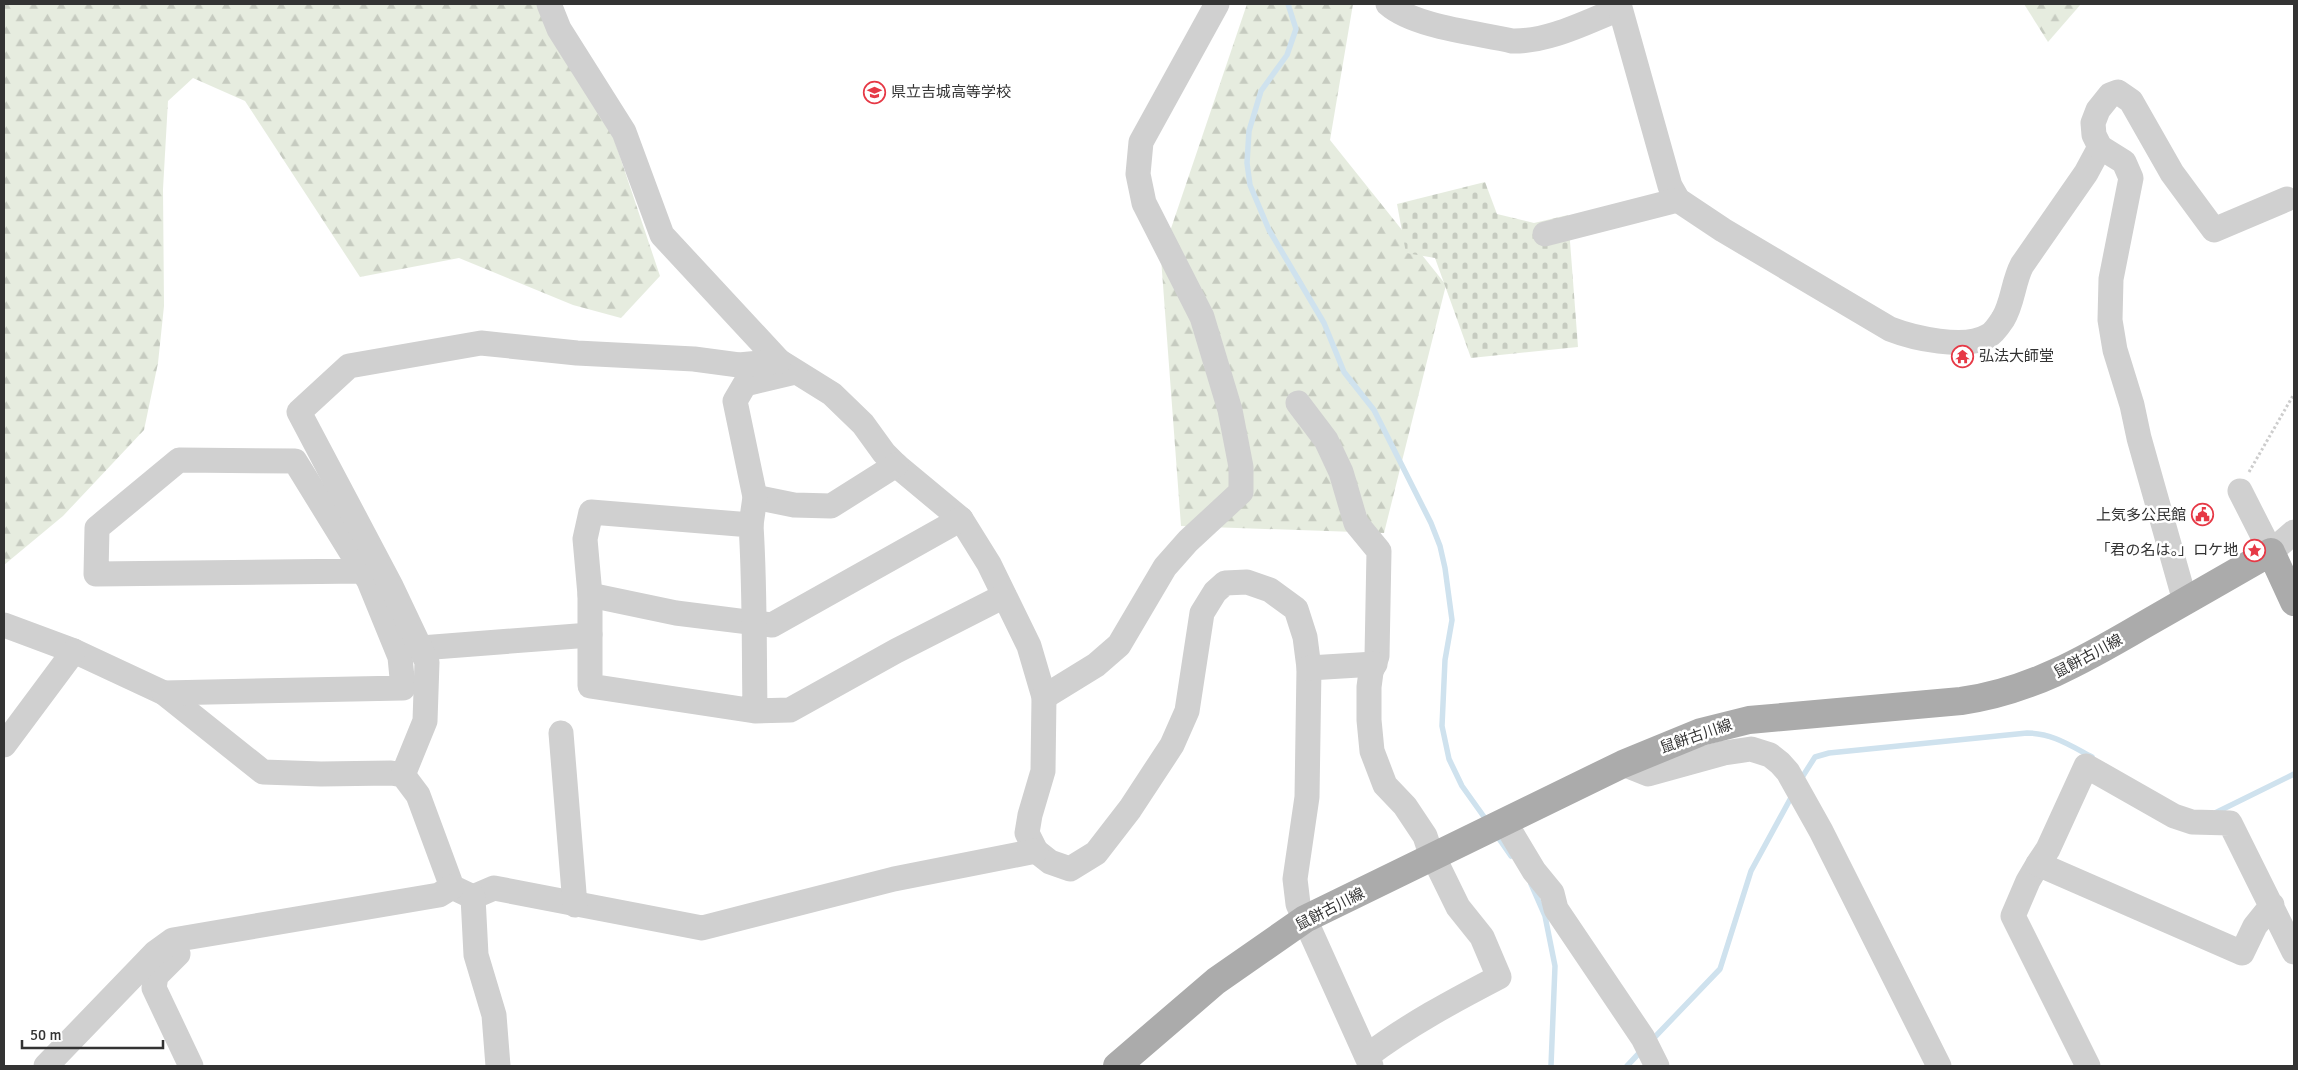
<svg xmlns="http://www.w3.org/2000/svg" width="2298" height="1070" font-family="Signika,'Noto Sans JP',sans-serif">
	<defs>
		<pattern id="forest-firs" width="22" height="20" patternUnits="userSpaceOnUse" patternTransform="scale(1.25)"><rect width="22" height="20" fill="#e6ecdf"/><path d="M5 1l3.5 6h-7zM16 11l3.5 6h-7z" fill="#c6cbc0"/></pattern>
		<pattern id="cemetery-stones" width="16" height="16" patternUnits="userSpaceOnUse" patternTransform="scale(1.25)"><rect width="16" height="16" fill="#e6ecdf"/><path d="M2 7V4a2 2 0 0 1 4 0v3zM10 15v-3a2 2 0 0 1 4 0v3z" fill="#c6cbc0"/></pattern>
	</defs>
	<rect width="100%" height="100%" fill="#fff"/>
	<!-- forest -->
	<g fill="url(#forest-firs)">
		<polygon points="4,4 541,4 611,130 660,276 621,318 573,305 459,258 360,277 245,101 193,78 168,101 163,189 164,306 158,363 144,430 63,516 4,565"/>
		<polygon points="1247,4 1353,4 1330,140 1446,285 1384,533 1181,526 1161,258"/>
		<polygon points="2024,4 2081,4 2048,42"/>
	</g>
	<!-- cemetery -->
	<polygon fill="url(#cemetery-stones)" points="1485,182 1497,214 1534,223 1568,215 1578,347 1471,358 1435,258 1406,253 1397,204"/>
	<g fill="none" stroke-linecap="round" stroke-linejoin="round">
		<!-- stream -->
		<g stroke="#cfe2ee" stroke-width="5.5">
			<polyline points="1288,4 1296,29 1287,55 1261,91 1249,131 1247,163 1250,185 1269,230 1324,323 1344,372 1374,410 1431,523 1440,546 1445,568 1452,620 1445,660 1442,726 1449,759 1462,786 1487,821"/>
			<path d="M1801,779l14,-22 14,-4 198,-20c25,0 44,13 65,24"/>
			<polyline points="2215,813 2294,774"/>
			<polyline points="1495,833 1511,856"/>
			<polyline points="1531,884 1545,916 1555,966 1551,1066"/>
			<polyline points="1652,1040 1720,969 1751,871 1793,794"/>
			<polyline points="1627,1066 1642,1050"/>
		</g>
		<!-- path -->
		<polyline stroke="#cdcdcd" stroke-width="3" stroke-dasharray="2.5 2.5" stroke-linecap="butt" points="2249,472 2294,394"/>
		<!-- minor -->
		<g stroke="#d0d0d0" stroke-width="25">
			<polyline points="549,4 559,29 624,132 662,235 779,361 832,394 863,424 884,453 896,465 961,519 989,564 1029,646 1044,697 1043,771 1030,815 1027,833 1036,851 1050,862 1070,869 1096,853 1130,809 1172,745 1187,711 1202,613 1215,592 1225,583 1247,582 1270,590 1296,609 1305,637 1309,668 1307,797 1295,879 1298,904 1371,1066"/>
			<path d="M1388,4c26,23 89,29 124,37 37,1 74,-19 107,-32"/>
			<path d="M1619,4l51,182 8,14 45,30 167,99c23,9 75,21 98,7 6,-3 11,-11 15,-17 10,-16 10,-37 19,-54l64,-92 14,-26"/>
			<polyline points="1545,234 1678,200"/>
			<polyline points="1298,403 1326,440 1341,472 1356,523 1379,551 1377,656 1371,672 1369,687 1369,720 1372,751 1385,785 1405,806 1425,836 1428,845"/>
			<polyline points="2240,491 2271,552 2294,532"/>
			<polyline points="755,497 794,505 831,506 896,465"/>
			<polyline points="751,525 755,497 735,401 745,384 795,372"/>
			<polyline points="590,595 676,613 772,625 961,519"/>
			<polyline points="2185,601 2139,438 2132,405 2115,350 2110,320 2111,279 2131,178 2124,162 2100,147 2094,135 2093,123 2098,110 2110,95 2118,92 2131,101 2172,173 2214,230 2287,199"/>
			<polyline points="4,625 74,651 164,693 263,772 321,774 391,773 403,775 418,795 452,887 473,897 494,888 702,928 894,879 1036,851"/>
			<polyline points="421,648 590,635"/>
			<polyline points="1309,668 1375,664"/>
			<polyline points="164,693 403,688 400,657 369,581 295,461 179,460 97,528 96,574 363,571"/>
			<polyline points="1044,697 1096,665 1119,645 1165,567 1188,541 1241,492 1241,467 1230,410 1202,317 1144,203 1138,174 1141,142 1217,4"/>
			<path d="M755,711c-1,-62 0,-124 -4,-186l-160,-13 -6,27 5,56v91l165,25 35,-1 106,-59 108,-55"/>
			<polyline points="561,733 575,905"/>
			<polyline points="4,745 74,651"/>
			<polyline points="1623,764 1648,774 1724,753 1751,749 1770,755 1780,763 1788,772 1821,831 1939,1066"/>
			<polyline points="403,775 425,721 427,662 391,586 299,412 349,366 481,343 577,353 694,359 739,365 779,361"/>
			<polyline points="1504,821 1534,871 1552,893 1556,909 1643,1038 1657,1066"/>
			<polyline points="2038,864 2028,881 2013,916 2088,1066"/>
			<polyline points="473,897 476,955 494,1015 498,1066"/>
			<polyline points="2272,905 2255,926 2242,953 2038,864 2048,849 2086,766 2174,816 2192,822 2230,823 2294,952"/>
			<polyline points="178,954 156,976 154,988 191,1066"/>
			<path d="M1367,1056c41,-31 86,-55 132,-79l-17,-40 -24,-30 -24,-49"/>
			<polyline points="46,1066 155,953 173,940 439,895 452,887"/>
		</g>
		<!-- major -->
		<path stroke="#ababab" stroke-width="28" d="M1117,1066l99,-85 89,-62 318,-155 78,-32 48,-12 212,-19c67,-9 123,-41 181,-75 43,-25 86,-49 129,-74l23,50"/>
	</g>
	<!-- icons -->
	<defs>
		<symbol id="school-ring" viewBox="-11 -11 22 22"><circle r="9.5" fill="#fff" stroke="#e63946" stroke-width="1.5"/><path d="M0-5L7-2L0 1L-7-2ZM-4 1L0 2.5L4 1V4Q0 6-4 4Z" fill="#e63946"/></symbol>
		<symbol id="temple-ring" viewBox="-11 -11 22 22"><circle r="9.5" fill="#fff" stroke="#e63946" stroke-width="1.5"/><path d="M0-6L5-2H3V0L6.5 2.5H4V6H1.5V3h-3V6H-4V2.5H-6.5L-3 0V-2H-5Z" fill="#e63946"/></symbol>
		<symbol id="civic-ring" viewBox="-11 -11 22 22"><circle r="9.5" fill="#fff" stroke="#e63946" stroke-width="1.5"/><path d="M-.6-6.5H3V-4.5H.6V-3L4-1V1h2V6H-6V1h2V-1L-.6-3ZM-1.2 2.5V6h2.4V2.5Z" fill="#e63946"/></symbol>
		<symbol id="sight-ring" viewBox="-11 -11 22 22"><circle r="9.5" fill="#fff" stroke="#e63946" stroke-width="1.5"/><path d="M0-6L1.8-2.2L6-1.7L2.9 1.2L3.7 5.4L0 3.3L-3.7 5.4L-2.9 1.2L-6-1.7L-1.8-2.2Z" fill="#e63946"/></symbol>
	</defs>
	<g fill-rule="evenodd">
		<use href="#school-ring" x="862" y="80" width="25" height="25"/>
		<use href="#temple-ring" x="1950" y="344" width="25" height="25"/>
		<use href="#civic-ring" x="2190" y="502" width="25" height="25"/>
		<use href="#sight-ring" x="2242" y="538" width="25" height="25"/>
	</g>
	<g text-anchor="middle" stroke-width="5" stroke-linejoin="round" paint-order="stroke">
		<!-- poi labels -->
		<g font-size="15" fill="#333" stroke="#fff" text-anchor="start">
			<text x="891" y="97">県立吉城高等学校</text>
			<text x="1979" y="361">弘法大師堂</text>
			<text x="2186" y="520" text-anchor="end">上気多公民館</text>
			<text x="2238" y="555" text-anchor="end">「君の名は。」ロケ地</text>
		</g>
		<!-- street labels -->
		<g font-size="15" fill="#333" stroke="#fff">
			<text transform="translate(2088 656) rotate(-28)" y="5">鼠餅古川線</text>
			<text transform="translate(1696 736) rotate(-19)" y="5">鼠餅古川線</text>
			<text transform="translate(1330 909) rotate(-27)" y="5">鼠餅古川線</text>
		</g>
	</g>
	<!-- border -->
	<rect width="2298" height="1070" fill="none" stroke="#333333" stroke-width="10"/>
	<!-- scale -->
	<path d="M22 1040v8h141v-8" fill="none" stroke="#333333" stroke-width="2.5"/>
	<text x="30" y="1040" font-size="15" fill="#333333" stroke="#ffffff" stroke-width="4" paint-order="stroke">50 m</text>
</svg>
